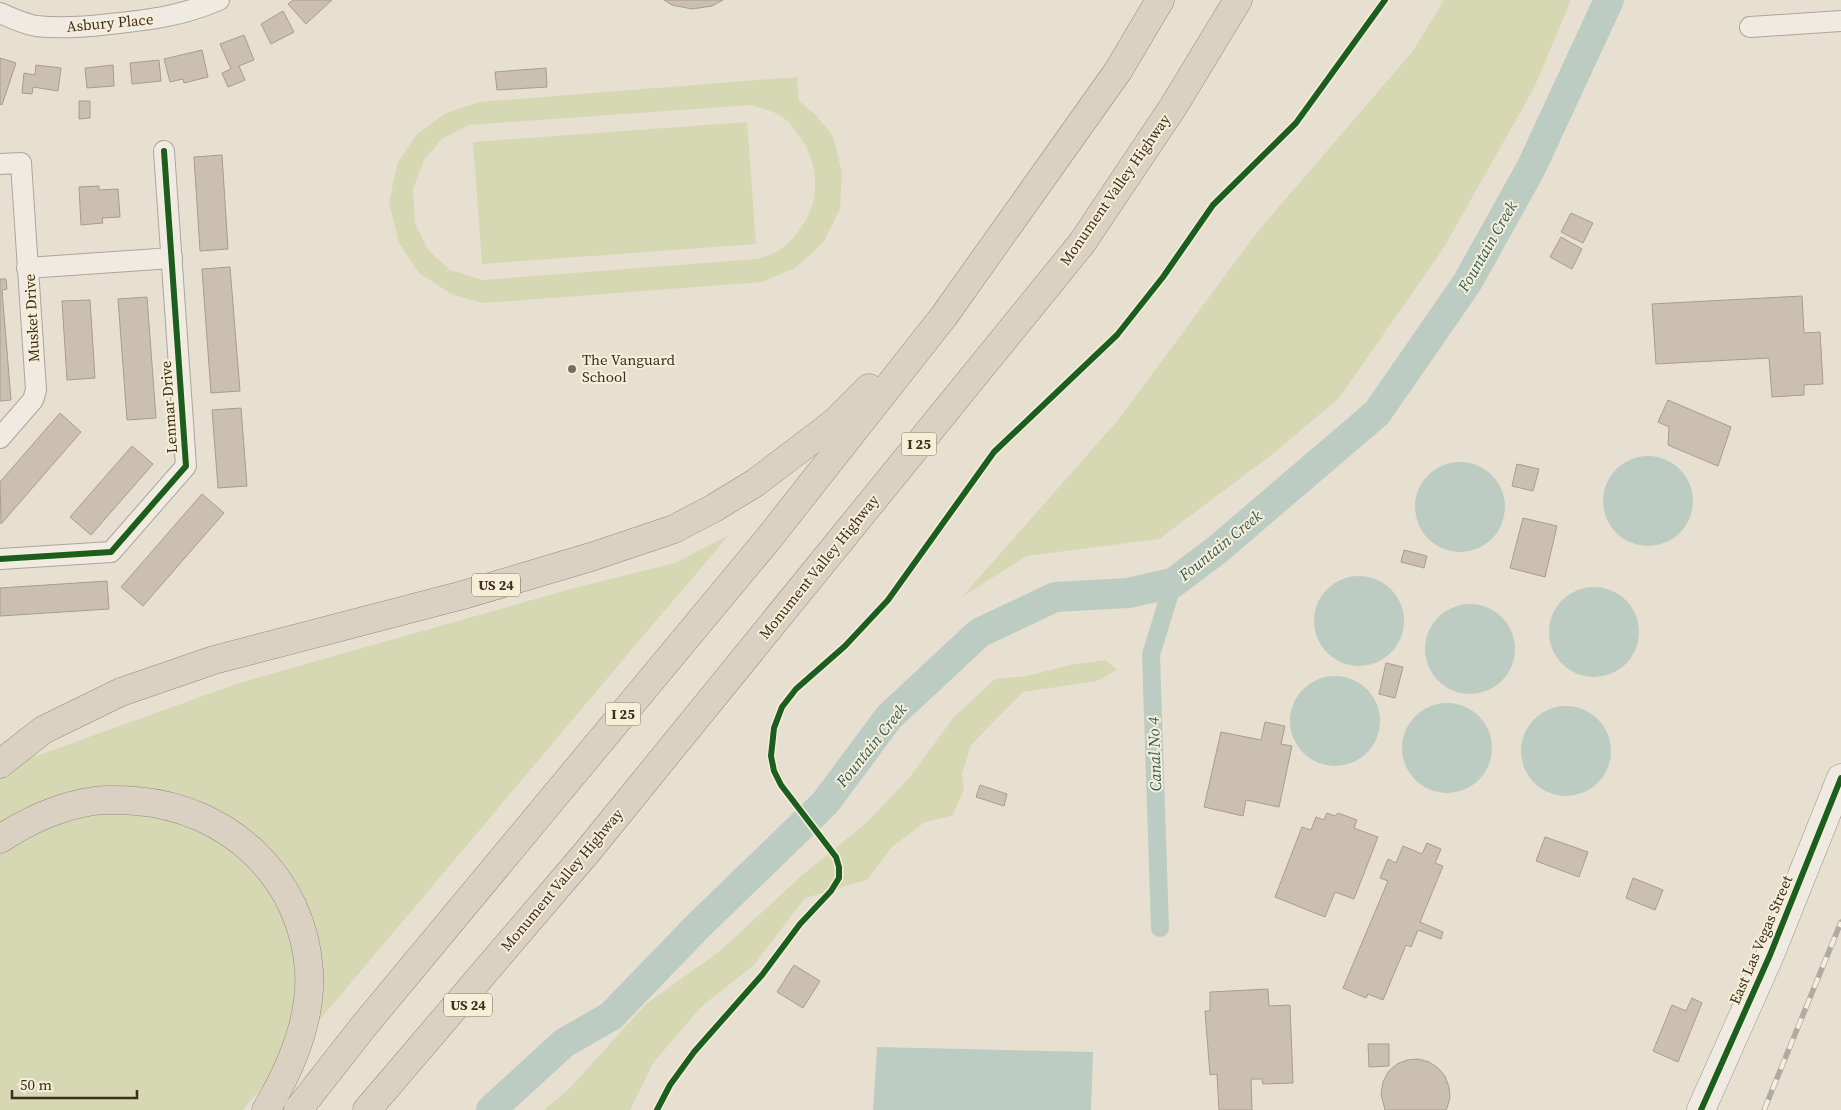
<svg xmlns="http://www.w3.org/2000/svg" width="1841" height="1110" font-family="'Source Serif 4',serif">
	<rect width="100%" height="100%" fill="#e7e0d1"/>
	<!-- green -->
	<g fill="#d6d7b3" fill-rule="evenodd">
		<polygon points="1444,0 1571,0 1534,88 1443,249 1339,398 1274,453 1159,539 1026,556 962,597 1118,420 1258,231 1413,51"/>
		<path d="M797,77l2,24 17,14 17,21 9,37 -2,36 -17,34 -28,25 -33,14 -278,21 -31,-8 -34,-22 -20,-30 -10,-40 8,-39 19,-29 30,-22 33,-11zM751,105c8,3 18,5 26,9 12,5 21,20 28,31 20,37 10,76 -23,103 -6,6 -17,8 -25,11l-274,21 -33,-10 -21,-19 -14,-28 -2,-34 11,-29 18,-21 27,-14z"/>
		<polygon points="747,122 756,244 482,264 473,142"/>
		<path d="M729,535c-163,191 -323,384 -486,575h-243v-341l239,-86 335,-95 101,-25z"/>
		<polygon points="1105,660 1117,670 1097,681 1023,692 971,745 962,774 964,790 952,816 925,822 892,847 867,880 805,898 754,965 702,1006 653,1063 630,1110 544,1110 569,1089 646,1004 720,951 800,877 866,823 909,778 954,717 995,679 1027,676 1070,665"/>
	</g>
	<!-- water -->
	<g fill="#bcccc2">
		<circle cx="1648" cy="501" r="45"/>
		<circle cx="1460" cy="507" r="45"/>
		<circle cx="1359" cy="621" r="45"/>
		<circle cx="1594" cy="632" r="45"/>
		<circle cx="1470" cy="649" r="45"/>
		<circle cx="1335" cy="721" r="45"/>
		<circle cx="1447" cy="748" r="45"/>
		<circle cx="1566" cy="751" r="45"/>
		<polygon points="877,1047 1093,1052 1091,1110 873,1110"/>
	</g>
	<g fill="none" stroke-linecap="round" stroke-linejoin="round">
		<!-- canal -->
		<polyline stroke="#bcccc2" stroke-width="18" points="1160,928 1151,655 1173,583"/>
		<!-- river -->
		<polyline stroke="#bcccc2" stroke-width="30" points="491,1110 564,1043 611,1016 698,926 825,803 889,717 979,633 1055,597 1128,593 1173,583 1218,549 1377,413 1467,283 1531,168 1609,0"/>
	</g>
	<!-- building -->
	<g fill="#cbbfb2" stroke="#a89c90">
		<polygon points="293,0 332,0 306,24 288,4"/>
		<polygon points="664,0 723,0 712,6 692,9 672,5"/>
		<polygon points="283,11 294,32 271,44 261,24"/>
		<polygon points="244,35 254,60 239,66 245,80 228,87 222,73 231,69 220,44"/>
		<polygon points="202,50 208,77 184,83 183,79 170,82 164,59"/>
		<polygon points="0,58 16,63 2,105 0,104"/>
		<polygon points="159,60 161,81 132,84 130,63"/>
		<polygon points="36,65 61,68 58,91 33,87 32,94 22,93 24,73 35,75"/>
		<polygon points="113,65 114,86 87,88 85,68"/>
		<polygon points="546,68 547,87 497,90 495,72"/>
		<polygon points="79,101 90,101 90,118 79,119"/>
		<polygon points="222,155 228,249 200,251 194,157"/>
		<polygon points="99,186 99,190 118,189 120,217 102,218 103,223 81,225 79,187"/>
		<polygon points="1571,213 1593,223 1583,243 1561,232"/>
		<polygon points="1561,237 1582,249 1572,269 1550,257"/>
		<polygon points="230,267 240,391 211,393 202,269"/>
		<polygon points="0,279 6,279 7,289 2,290 11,400 0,401"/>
		<polygon points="1802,296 1804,333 1820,332 1823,384 1804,385 1804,395 1772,397 1769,358 1656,364 1652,304"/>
		<polygon points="147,297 156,418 127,420 118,299"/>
		<polygon points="90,300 95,378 67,380 62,301"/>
		<polygon points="1668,400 1731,427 1718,466 1668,445 1669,427 1658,422"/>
		<polygon points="241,408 247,486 218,488 212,410"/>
		<polygon points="60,413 81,432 1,524 0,482"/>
		<polygon points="132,446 153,464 91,535 70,517"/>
		<polygon points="1517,464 1539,469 1533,491 1512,486"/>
		<polygon points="202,494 224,513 143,606 121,587"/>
		<polygon points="1523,518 1557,526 1545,577 1510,568"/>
		<polygon points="1404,550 1427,556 1424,568 1401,562"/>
		<polygon points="107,581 109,609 0,616 0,588"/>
		<polygon points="1386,663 1403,667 1395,698 1379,694"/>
		<polygon points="1265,722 1285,726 1281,744 1292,746 1279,807 1246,800 1243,816 1204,807 1221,732 1261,740"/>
		<polygon points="980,785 1007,794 1004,806 976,797"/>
		<polygon points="1327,813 1335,816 1338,813 1357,820 1354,828 1378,837 1354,899 1335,892 1325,917 1275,897 1302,827 1311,830 1316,817 1324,820"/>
		<polygon points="1545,837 1588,852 1579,877 1536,861"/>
		<polygon points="1427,843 1441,849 1435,863 1443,866 1420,922 1443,932 1441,939 1418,930 1411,947 1406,945 1383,1000 1368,994 1366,998 1343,988 1388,881 1380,878 1388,859 1396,863 1403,846 1422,854"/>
		<polygon points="1633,878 1663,890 1655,910 1626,898"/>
		<polygon points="794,965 820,981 803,1008 777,992"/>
		<polygon points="1268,989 1269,1006 1290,1005 1293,1083 1263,1084 1262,1079 1251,1079 1252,1110 1219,1110 1217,1074 1210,1075 1205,1011 1210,1011 1210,992"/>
		<polygon points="1692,998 1702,1003 1678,1062 1653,1051 1672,1005 1686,1011"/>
		<polygon points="1368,1044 1389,1044 1389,1066 1369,1067"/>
		<polygon points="1418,1059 1429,1062 1438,1068 1445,1076 1449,1087 1450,1098 1447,1108 1446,1110 1385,1110 1381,1094 1383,1082 1388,1072 1397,1064 1407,1060"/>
	</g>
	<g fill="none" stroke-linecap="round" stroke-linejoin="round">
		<defs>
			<g id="street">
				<path d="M0,13c11,5 24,11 36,13 25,3 49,1 74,-2 39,-4 72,-8 109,-24"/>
				<polyline points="1750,27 1841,21"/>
				<polyline points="0,164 21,163 36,390 33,400 0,438"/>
				<polyline points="27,268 172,258"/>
				<polyline points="0,559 111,552 186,466 164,151"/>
			</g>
			<polyline id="secondary" points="1701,1110 1770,955 1841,778"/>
			<g id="highway">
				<polyline points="0,764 43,730 121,692 214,660 463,595 594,556 674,529 714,508 755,483 835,422 869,388"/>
				<path d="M0,839c29,-19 60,-33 94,-38 14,-2 28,-1 42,0 92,7 167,76 173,170 3,48 -19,99 -43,139"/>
				<polyline points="298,1110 363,1027 769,538 944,316 1118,71 1160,0"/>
				<polyline points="367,1110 588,851 1082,243 1173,107 1238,0"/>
			</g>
		</defs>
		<!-- street casing -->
		<use href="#street" stroke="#ada599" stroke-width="22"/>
		<!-- secondary casing -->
		<use href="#secondary" stroke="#9c958a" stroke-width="29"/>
		<!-- highway casing -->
		<use href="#highway" stroke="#928b80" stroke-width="29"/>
		<!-- street -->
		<use href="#street" stroke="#efebe3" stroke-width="20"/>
		<!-- secondary -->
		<use href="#secondary" stroke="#efebe3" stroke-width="28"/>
		<!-- highway -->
		<use href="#highway" stroke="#dad1c2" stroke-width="28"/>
		<defs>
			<polyline id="rail" points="1764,1110 1841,922"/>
		</defs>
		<!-- rail casing -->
		<use href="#rail" stroke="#afaaa2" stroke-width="5.5"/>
		<!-- rail -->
		<use href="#rail" stroke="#f7eed8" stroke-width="4" stroke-dasharray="11" stroke-linecap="butt"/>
		<defs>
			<g id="cycleway">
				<polyline points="0,559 111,552 186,466 164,151"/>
				<polyline points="657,1110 670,1085 694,1052 762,975 800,924 831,891 839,878 839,867 836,857 781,785 774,771 771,756 774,728 782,707 796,689 845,646 888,600 994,452 1117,335 1163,277 1213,205 1296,123 1385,0"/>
				<polyline points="1701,1110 1770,955 1841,778"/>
			</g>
		</defs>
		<!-- cycleway casing -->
		<use href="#cycleway" stroke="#f7eed8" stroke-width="9"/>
		<!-- cycleway -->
		<use href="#cycleway" stroke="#1b5e20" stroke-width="6"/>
	</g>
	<!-- markers -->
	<circle fill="#786c5e" stroke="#f7eed8" stroke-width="2" cx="572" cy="369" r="5"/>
	<g text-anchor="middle" stroke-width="4" stroke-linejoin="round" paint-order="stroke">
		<!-- shield labels -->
		<g fill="#f7eed8" stroke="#756857" stroke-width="1">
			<rect x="901.5" y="432.5" width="35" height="23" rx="4"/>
			<rect x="472" y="573.5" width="48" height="23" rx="4"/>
			<rect x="605.5" y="702.5" width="35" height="23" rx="4"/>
			<rect x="444" y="993.5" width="48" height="23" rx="4"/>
		</g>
		<g font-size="14" font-weight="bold" fill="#3d2e20">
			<text x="919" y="449">I 25</text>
			<text x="496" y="590">US 24</text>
			<text x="623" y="719">I 25</text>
			<text x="468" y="1010">US 24</text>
		</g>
		<!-- street labels -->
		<g font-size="15" fill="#3d2e20" stroke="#f7eed8">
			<text transform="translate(110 23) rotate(-5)" y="5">Asbury Place</text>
			<text transform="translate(1115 190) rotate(-55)" y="5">Monument Valley Highway</text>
			<text transform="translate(32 318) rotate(-93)" y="5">Musket Drive</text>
			<text transform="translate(169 407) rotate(-94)" y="5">Lenmar Drive</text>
			<text transform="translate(819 567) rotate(-51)" y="5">Monument Valley Highway</text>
			<text transform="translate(562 880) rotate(-50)" y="5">Monument Valley Highway</text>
			<text transform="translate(1761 940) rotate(-67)" y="5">East Las Vegas Street</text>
		</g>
		<!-- poi labels -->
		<g font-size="15" fill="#3d2e20" stroke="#f7eed8" text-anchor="start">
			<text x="582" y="365">The Vanguard<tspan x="582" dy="17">School</tspan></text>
		</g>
		<!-- water labels -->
		<g font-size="16" font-style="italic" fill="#2f5d5a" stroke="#f7eed8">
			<text transform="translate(1487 246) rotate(-60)" y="6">Fountain Creek</text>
			<text transform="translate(1220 545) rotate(-39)" y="6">Fountain Creek</text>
			<text transform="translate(871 745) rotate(-51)" y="6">Fountain Creek</text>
			<text transform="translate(1154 754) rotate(-92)" y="6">Canal No 4</text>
		</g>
	</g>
	<!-- scale -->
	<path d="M12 1090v8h125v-8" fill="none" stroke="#3d2e20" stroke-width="2.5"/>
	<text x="20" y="1090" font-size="15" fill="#3d2e20" stroke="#f7eed8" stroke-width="4" paint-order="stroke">50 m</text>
</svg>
